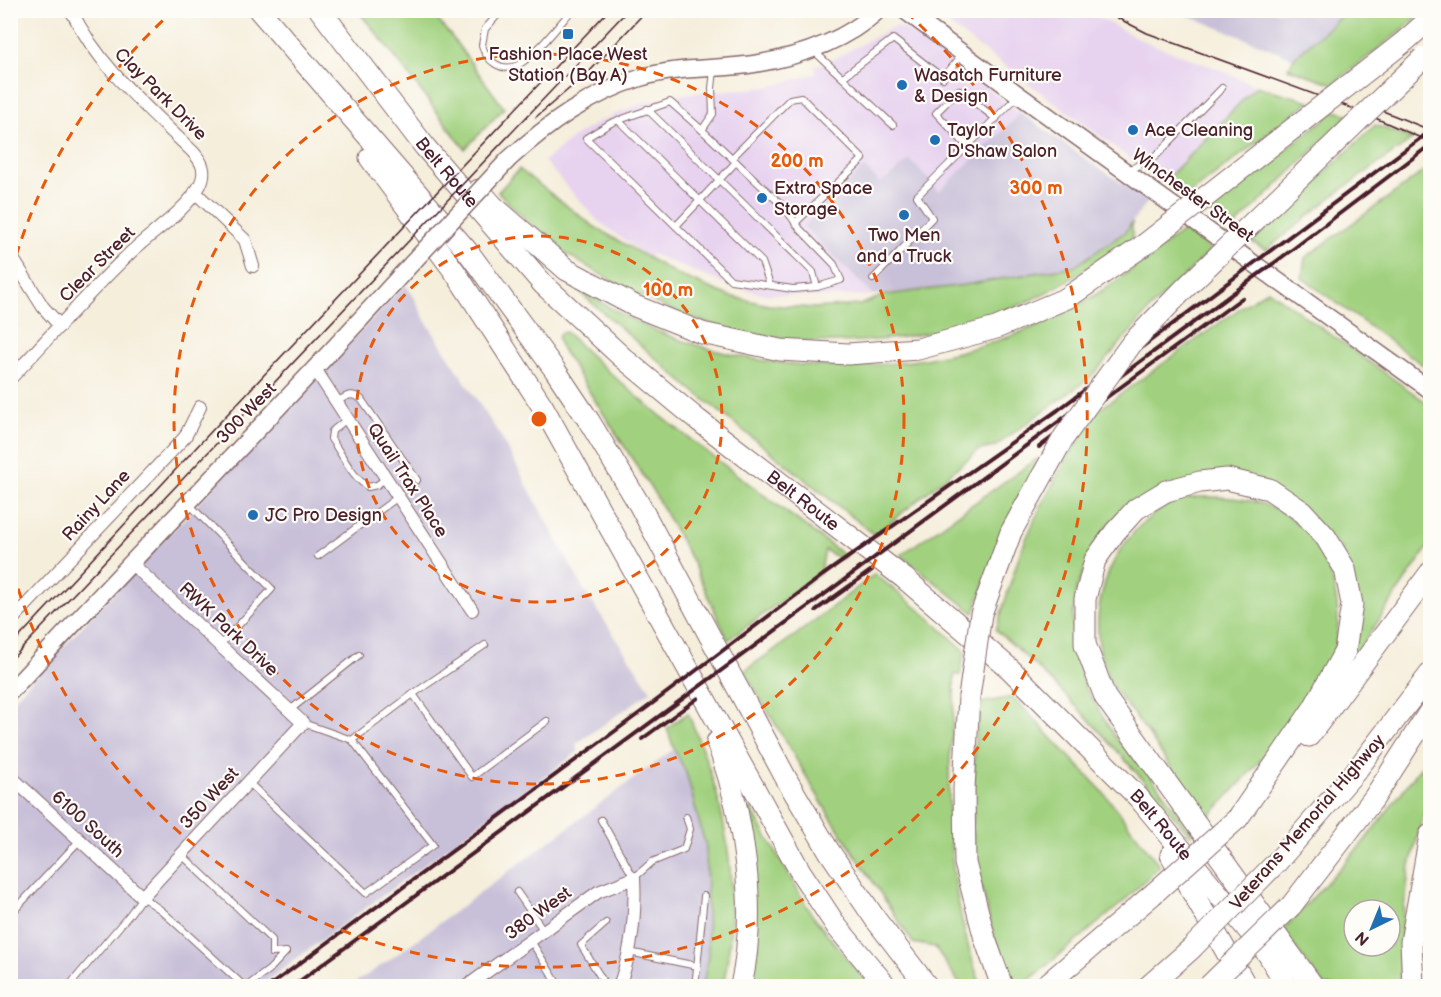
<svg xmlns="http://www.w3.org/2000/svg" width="1441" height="997" font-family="'Balsamiq Sans',sans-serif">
	<rect width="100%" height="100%" fill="#fdfcf7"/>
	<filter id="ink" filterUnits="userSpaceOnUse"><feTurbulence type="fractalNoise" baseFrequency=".0167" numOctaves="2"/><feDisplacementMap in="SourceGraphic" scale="12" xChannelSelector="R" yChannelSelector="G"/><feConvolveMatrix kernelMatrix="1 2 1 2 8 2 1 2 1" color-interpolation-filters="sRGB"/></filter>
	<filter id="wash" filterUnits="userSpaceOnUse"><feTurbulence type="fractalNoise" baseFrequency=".008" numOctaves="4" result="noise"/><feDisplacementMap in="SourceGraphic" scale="24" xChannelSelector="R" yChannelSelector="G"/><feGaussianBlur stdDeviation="1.35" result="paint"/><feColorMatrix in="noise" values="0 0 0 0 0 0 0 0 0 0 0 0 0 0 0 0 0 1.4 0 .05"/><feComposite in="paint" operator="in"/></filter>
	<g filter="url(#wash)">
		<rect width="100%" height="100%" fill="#f5eedb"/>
		<!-- built -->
		<g fill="#e7d2ef">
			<polygon points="930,11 1085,11 1146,42 1218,69 1256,86 1244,97 1244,101 1190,153 1162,184 1124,154"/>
			<polygon points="895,26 910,31 1020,112 1014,120 939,191 896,170 880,183 803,226 873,295 823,297 764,294 737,288 712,279 652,254 648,257 598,221 544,161 575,136 598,122 628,109 647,102 690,93 769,87 817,73 814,66 832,60"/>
		</g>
		<!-- industrial -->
		<g fill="#c8bfd8">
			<polygon points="1176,11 1347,11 1294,58"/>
			<polygon points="1020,112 1091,163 1149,200 1125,231 1075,266 965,285 873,295 803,226 864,167 880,183 910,160 939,191 1014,120"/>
			<polygon points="405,284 414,297 425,320 501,437 584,590 651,691 576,744 578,752 259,986 11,986 10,703"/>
			<polygon points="674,749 686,772 706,848 708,956 703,986 350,986 388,961"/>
		</g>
		<!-- green -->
		<g fill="#a1d17f" stroke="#767855" stroke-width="1.5" fill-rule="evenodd">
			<polygon points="358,11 430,11 452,37 504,108 465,149 386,45"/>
			<polygon points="1347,11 1426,11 1333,84 1288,68 1294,58"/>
			<polygon points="1256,86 1310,101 1186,197 1165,181"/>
			<polygon points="1335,111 1349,115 1231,230 1207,211"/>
			<polygon points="1375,125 1413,139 1334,195 1266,250 1252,242"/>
			<polygon points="1430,167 1430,370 1302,278 1305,258"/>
			<path d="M519,169l74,57 83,48 53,22 39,9 46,3 46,-3 25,-10 80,-10 110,-19 50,-34 7,-9v16c-39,26 -78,53 -122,70 -90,35 -196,44 -290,18 -36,-10 -71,-26 -104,-44 -21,-12 -42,-23 -62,-38 -20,-16 -38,-35 -56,-53z"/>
			<path d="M1184,230l27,20 -60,58 -60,69 -97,70 -15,3 -104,85 -189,-150 -118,-103c24,15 49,31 75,43 142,64 316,53 449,-28 32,-20 62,-44 92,-67z"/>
			<path d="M1268,290l162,115v139l-80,119 -8,-115 -93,-72 -118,26 -20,19 -15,22 -19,45 -4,27v24l12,48 30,50 37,41 41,55 -2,3c-62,-73 -123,-144 -195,-206l24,-77 19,-43 25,-47 33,-52 146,-105z"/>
			<path d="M566,332c85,84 185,152 279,224l-5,3 -15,-9 -5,23 -92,67 -36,-79 -39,-70 -93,-145 -2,-9 3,-4z"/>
			<polygon points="1038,458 1005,526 974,613 901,555"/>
			<path d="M1200,497c47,-1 88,6 116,48 21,32 28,76 16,114 -4,10 -13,21 -19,31 -31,49 -70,91 -110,133l-18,-23 -3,-15c-14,-22 -28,-44 -44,-65 -8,-12 -21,-24 -27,-37 -28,-57 -9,-127 39,-166 8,-6 18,-14 27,-17 7,-2 16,-2 23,-3z"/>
			<path d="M875,574l52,42 38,35 -5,24h-6c2,37 -5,73 -5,110 -1,69 8,136 32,201h-20l-26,-39 -22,-4 -85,-130 -84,-142 53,-37z"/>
			<polygon points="1013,697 1103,792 1160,866 1122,903 1022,986 1006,986 975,862 973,834 975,740 981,703"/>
			<path d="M688,713c11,27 22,54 29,82 17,62 19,129 6,191h-20l5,-30 -2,-108 -20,-76 -12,-23 -7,-21z"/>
			<path d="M1430,755v37l-20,73 -7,49 -4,72h-74l-43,-55 80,-87zM1354,910h36v36h-36z"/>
			<polygon points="751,809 812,915 869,986 749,986 749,821 747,810"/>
		</g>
	</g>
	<g filter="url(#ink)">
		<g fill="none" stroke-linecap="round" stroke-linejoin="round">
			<defs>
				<g id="lane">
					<path d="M502,10l-17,19 -3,16c4,16 20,28 36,20 17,-9 41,-40 54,-55"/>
					<polyline points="814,51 893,125"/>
					<polyline points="843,77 893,39 943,78 963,54"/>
					<polyline points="647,109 813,272 817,287"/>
					<polyline points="618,120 762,262 770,285"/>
					<polyline points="702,130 670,102 611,123 586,138 731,280 793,289 817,287 841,280 834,264 800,229 784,207 702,130 713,114 712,88 714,70"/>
					<polyline points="968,147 936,113 959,90 996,119"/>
					<polyline points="732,158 790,99 801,97 863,159 795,223"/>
					<polyline points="1127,171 1156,156 1222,88"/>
					<polyline points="676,226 736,162"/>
					<polyline points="873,279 932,218 917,196 1018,96"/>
					<path d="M337,402c9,-6 14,-10 24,-3l56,81"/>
					<path d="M347,419l-15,12 -1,8c11,15 21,38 37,48l9,-2 9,-7"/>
					<polyline points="190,505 272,589 220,645"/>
					<polyline points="318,556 398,497"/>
					<polyline points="413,694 485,645"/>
					<polyline points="290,710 359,655"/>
					<polyline points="352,740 413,694 472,777 547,721"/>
					<polyline points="248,782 366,893 433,845 352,740 303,723"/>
					<polyline points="601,820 634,878 652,862 684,849 690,829 686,817"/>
					<polyline points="182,855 272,940 272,953 286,952 269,970 247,986"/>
					<polyline points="517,892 544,931"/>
					<polyline points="10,915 79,841"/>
					<polyline points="531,941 559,986"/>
					<polyline points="629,952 697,966"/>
					<polyline points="69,986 130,914 142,897 161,910 244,986"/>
					<polyline points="606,986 581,945 606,923"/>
					<polyline points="694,986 696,978 704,896"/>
				</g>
				<g id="street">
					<polyline points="195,192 245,240 253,266"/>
					<polyline points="10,254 43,307 60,326"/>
					<polyline points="315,369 472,610"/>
					<path d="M10,379c39,-41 77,-85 118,-124 21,-21 58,-43 72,-70 7,-14 2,-23 -7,-33 -45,-44 -94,-84 -122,-142"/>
					<polyline points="10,622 185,437 200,407"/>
					<polyline points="10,776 142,897 303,723 130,562"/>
					<path d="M467,986l131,-94 36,-14c2,37 -2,73 -15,108"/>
				</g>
				<g id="secondary">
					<polyline points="904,10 1019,95 1430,390"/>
					<path d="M509,159c39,-35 80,-65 131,-81 37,-12 76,-8 114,-14 44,-7 91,-23 125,-54"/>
					<path d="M10,692c130,-140 263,-276 391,-417"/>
				</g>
				<g id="highway">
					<polyline points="259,10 469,253 555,370 589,421 639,504 788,782 829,851 876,920 927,986"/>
					<path id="s1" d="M320,10l105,137 118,137 79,73 76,63 206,158 106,91 128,128 130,157 19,32"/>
					<polyline points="1405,41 1430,19"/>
					<polyline points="370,158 455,272 543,407 800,871 837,927 886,986"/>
					<polyline points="479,190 493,206 567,270 635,306 702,333 780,350 848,354 918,349 996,328 1067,298 1144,245"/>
					<polyline points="969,697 964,789 965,863 985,939 1002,986"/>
					<polyline points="1309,736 1430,573"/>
					<path d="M717,742c27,72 41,168 24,244"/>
					<polyline points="1238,818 1313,709 1345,651 1352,604 1345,569 1325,536 1303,512 1269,489 1227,479 1200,482 1166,491 1136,509 1115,532 1095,560 1085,599 1085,644 1105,697 1313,986"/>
					<polyline points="1171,855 1246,986"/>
					<polyline points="1277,862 1355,772 1430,674"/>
					<polyline points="1291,906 1374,798 1430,711"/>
					<polyline points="1045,986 1152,895"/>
					<polyline points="1149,986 1191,949"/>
					<polyline points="1413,986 1411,942 1430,835"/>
				</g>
			</defs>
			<!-- lane casing -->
			<use href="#lane" stroke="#866769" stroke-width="8"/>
			<!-- street casing -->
			<use href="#street" stroke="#866769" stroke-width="14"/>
			<!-- secondary casing -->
			<use href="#secondary" stroke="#866769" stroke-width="19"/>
			<!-- highway casing -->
			<use href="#highway" stroke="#866769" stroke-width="23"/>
			<!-- lane -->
			<use href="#lane" stroke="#fff" stroke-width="6"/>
			<!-- street -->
			<use href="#street" stroke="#fff" stroke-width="12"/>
			<!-- secondary -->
			<use href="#secondary" stroke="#fff" stroke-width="16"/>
			<!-- highway -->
			<use href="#highway" stroke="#fff" stroke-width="21"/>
			<!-- tram -->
			<g stroke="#4a1f2b" stroke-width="1.5">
				<polyline points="1102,10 1147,33 1357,110 1430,142"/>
				<polyline points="1383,111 1430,130"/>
				<polyline points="536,117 590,71 647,10"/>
				<polyline points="10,647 263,376 609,10"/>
				<polyline points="10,661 628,10"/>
			</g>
			<!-- rail -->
			<g stroke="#4a1f2b" stroke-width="4">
				<polyline points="1039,447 1242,298"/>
				<polyline points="816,610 872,570"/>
				<polyline points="642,739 698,698"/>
				<polyline points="269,986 645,709 823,575 1058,410 1430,131"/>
				<polyline points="293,986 1293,249 1430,145"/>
			</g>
			<defs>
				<polyline id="secondary-bridge" points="401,275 509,159"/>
				<g id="highway-bridge">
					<polyline points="1144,245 1405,41"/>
					<polyline points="969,697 981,614 1011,532 1064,437 1132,343 1185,288 1423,58"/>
					<polyline points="1152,895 1238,818"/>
					<polyline points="1191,949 1277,862"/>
					<polyline points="1209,986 1291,906"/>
				</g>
			</defs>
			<!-- secondary-bridge casing -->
			<use href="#secondary-bridge" stroke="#866769" stroke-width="19" stroke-linecap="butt"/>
			<!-- highway-bridge casing -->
			<use href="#highway-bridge" stroke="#866769" stroke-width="23" stroke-linecap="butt"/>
			<!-- secondary-bridge -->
			<use href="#secondary-bridge" stroke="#fff" stroke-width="16"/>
			<!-- highway-bridge -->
			<use href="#highway-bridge" stroke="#fff" stroke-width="21"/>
		</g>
	</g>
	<!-- distance rings -->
	<g fill="none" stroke="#e8590c" stroke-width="3" stroke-dasharray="10 8">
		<circle cx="539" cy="419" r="183"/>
		<circle cx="539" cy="419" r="365"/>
		<path d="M11 273A548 548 0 0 1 172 12M906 12A548 548 0 1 1 11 565"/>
	</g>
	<!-- markers -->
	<g fill="#1f6fb2" stroke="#fdfcf7" stroke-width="2">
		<rect x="562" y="28" width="12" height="12" rx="3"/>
		<circle cx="902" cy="85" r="6"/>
		<circle cx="1133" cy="130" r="6"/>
		<circle cx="935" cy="140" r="6"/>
		<circle cx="762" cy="198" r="6"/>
		<circle cx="904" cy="215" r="6"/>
		<circle cx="253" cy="515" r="6"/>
	</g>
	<g text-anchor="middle" stroke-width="4.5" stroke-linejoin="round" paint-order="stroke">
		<!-- poi labels -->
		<g font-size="18" fill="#4a1f2b" stroke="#fdfcf7" text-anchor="start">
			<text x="568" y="60" text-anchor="middle">Fashion Place West<tspan x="568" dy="21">Station (Bay A)</tspan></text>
			<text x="914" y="81">Wasatch Furniture<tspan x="914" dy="21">&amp; Design</tspan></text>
			<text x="947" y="136">Taylor<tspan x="947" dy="21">D'Shaw Salon</tspan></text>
			<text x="1145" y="136">Ace Cleaning</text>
			<text x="774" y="194">Extra Space<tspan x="774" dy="21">Storage</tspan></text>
			<text x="904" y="241" text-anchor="middle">Two Men<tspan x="904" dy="21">and a Truck</tspan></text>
			<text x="265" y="521">JC Pro Design</text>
		</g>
		<!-- street labels -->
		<g font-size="18" fill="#4a1f2b" stroke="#fdfcf7">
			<text transform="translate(161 94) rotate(45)" y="6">Clay Park Drive</text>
			<text dy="6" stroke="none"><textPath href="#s1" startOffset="206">Belt Route</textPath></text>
			<text transform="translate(1193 195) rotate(36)" y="6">Winchester Street</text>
			<text transform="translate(97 264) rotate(-45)" y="6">Clear Street</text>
			<text transform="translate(246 413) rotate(-46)" y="6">300 West</text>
			<text transform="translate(408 480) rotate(57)" y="6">Quail Trax Place</text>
			<text dy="6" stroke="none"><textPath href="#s1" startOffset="692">Belt Route</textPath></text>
			<text transform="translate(96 505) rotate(-47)" y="6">Rainy Lane</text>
			<text transform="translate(229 629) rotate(43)" y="6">RWK Park Drive</text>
			<text transform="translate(209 798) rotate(-47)" y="6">350 West</text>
			<text transform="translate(1307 822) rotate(-49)" y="6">Veterans Memorial Highway</text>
			<text transform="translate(88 824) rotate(42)" y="6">6100 South</text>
			<text dy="6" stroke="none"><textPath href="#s1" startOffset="1176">Belt Route</textPath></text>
			<text transform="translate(538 913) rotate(-36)" y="6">380 West</text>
		</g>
	</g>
	<circle cx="539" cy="419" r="9" fill="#e8590c" stroke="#fdfcf7" stroke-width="3"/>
	<g font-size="18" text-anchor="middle" font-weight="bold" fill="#e8590c" stroke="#fdfcf7" stroke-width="4.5" stroke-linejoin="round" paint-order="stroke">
		<text x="797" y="167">200 m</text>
		<text x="1036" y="194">300 m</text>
		<text x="668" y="296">100 m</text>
	</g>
	<!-- margin -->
	<rect width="1441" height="997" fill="none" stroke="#fdfcf7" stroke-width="36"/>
	<!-- north arrow -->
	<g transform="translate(1372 928) rotate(223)"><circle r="28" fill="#fdfcf7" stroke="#b5a4a5" stroke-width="1.5"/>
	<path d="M0-4.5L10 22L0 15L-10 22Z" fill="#1f6fb2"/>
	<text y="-9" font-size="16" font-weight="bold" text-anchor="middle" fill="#4a1f2b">N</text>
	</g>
</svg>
